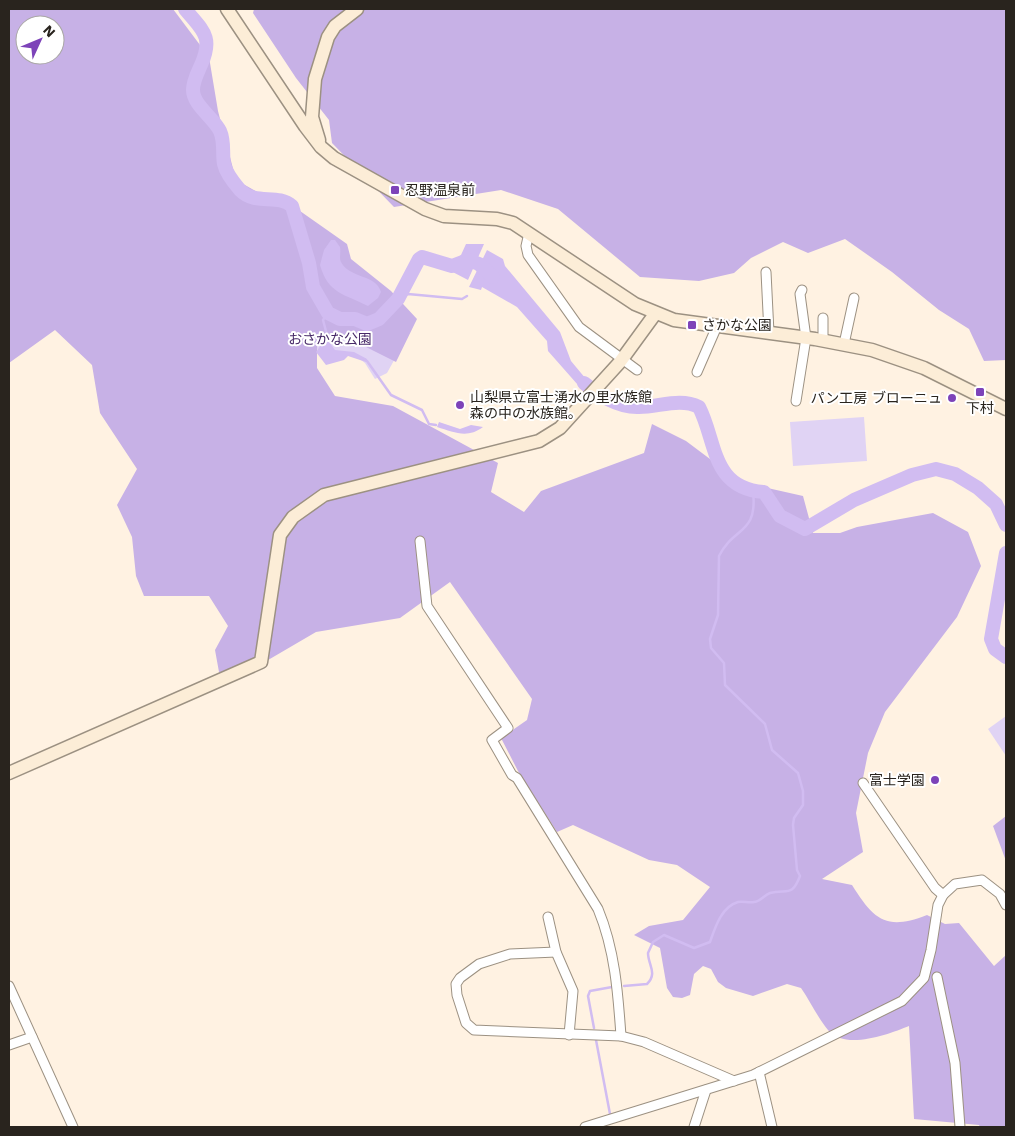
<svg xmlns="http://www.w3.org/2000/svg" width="1015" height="1136" font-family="'Work Sans','Noto Sans JP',sans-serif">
	<rect width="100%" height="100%" fill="#fff2e2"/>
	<!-- green -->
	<g fill="#e0d3f4">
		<polygon points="314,313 397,355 387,373 375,379 365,363 352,353 342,354 314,349"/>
		<polygon points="864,417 867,461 793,466 790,422"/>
		<polygon points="1006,716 1006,756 988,729"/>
	</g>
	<!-- forest -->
	<g fill="#c7b1e6" fill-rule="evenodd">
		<path d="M9,9h164l36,48 9,54 18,69 23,13 41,18 47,33 4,15 40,32 26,28 -21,43 -46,-23 -17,-3 -16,6v26l18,28 58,10 105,57 -7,29 33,20 17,-21 103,-38 8,-29 34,17 40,30 20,12 57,13 10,37h27l17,-6 76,-14 35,19 13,34 -24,51 -72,95 -17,41 -12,60 7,39 -41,27 30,6c22,35 34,46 75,30l18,9 14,-1 35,43 12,-11v172h-26l-1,-2 -65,-6 -5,-93c-20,8 -64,25 -81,4 -10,-12 -18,-29 -27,-42l-14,-4 -34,12 -27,-8 -8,-6 -7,-13 -8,-3 -9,8 -4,21 -8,3 -9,-1 -6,-9 -7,-40 -26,-13 15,-9 34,-6 27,-33 -33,-22 -28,-5 -76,-35 -16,7 -39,-61 -17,-33 26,-18 5,-21 -82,-117 -50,36 -84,14 -70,41 -27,-1 -4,-22 13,-24 -19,-30h-65l-8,-20 -4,-39 -15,-32 20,-36 -37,-56 -8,-48 -37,-35 -46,33zM25,25h30v30h-30z"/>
		<polygon points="254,9 1006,9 1006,360 984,361 969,329 939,310 892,272 845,239 808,253 783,242 751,258 734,273 699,281 640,277 558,209 501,190 394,207 332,143 329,120 296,78 253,13"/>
		<polygon points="1006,816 1006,861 993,826"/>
	</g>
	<!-- water -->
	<g fill="#d1bcf1">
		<path d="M331,240h4l5,7c1,5 -1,12 1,15 9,17 35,12 40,30l-3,6 -10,8c-23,-12 -40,-12 -48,-41l4,-15z"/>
		<polygon points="466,244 484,244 468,280 445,268 461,255"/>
		<polygon points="487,250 503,259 505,266 560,332 571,361 586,379 594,383 585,393 548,351 547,341 517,307 482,287 481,290 469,287"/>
		<polygon points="326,338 335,350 354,352 367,359 366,362 348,356 344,360 326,365 316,352"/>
		<path d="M439,422l21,7 11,-4 12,2c-16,12 -29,5 -46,0z"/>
	</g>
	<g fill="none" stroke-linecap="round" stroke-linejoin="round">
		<!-- stream -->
		<g stroke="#d1bcf1" stroke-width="2.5">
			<polyline points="398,299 408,294 462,299 467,296"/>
			<polyline points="326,341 327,335 323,320 328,313"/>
			<polyline points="364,359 367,361 391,395 422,410 429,424 436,425"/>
			<path d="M624,986l23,-2c11,-11 1,-19 1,-31l5,-11 11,-7 30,13 16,-6c5,-14 11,-35 28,-40 5,-1 11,1 16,0 6,0 10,-7 16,-9 18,-4 22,4 30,-17l-3,-6 -4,-45 1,-7 9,-13v-14l-5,-18 -26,-23 -7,-26 -40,-39 -1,-22 -13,-15 -1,-9 8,-24 1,-59c15,-30 39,-21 34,-65"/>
			<polyline points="594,1028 588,996 590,991 612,987"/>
			<polyline points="596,1040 610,1114"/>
		</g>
		<!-- river -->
		<g stroke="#d1bcf1" stroke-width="14">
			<path d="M185,9c17,21 29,27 16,56 -3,7 -8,16 -8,25 0,15 21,28 27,41 5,11 2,22 4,33 2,9 10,19 16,26 16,16 37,3 52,16l17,57 4,24 15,26 12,6h15l12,5 12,-5 19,-20 21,-40 3,-2 30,9 16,-6 11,4 14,13"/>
			<path d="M584,383c15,12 33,24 53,24 20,1 42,-10 62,0 18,35 12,81 65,85l16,24 25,13 49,-29 58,-25 24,-6 19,5 23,14 18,16 10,21"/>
			<polyline points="1006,553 991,639 995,649 1006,657"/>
		</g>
		<defs>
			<g id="street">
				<polyline points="529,233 526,246 528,255 579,327 637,370"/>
				<polyline points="766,272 769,333"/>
				<polyline points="823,340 823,318"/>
				<polyline points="844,344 854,298"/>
				<polyline points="697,372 717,326"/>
				<polyline points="796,401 806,338 800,294 802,290"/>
				<path d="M420,541l7,65 81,122 -16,12 20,35 5,3 81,131c17,41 20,84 23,127"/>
				<polyline points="863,783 935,888 943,895"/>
				<polyline points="548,917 556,952 573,991 569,1035"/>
				<polyline points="556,952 510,954 479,964 460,978 456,984 457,995 466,1023 474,1030 621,1036 644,1042 734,1081"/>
				<polyline points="937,977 955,1063 960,1127"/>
				<polyline points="9,986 73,1127"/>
				<polyline points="9,1045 32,1037"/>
				<polyline points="759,1072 772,1127"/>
				<polyline points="585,1127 753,1075 902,1001 924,978 931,950 938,905 943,895 955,884 982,880 1000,894 1006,905"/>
				<polyline points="694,1127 706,1090"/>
			</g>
			<g id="secondary">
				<polyline points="227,9 305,126 321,147 334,158 425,209 444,216 497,219 513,223 635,304 674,320 815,339 872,350 924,368 1006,409"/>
				<polyline points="319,140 312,117 315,79 328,37 335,26 357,9"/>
				<polyline points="9,773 261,662 280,535 293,517 324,495 539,441 560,428 620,362 655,314"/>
			</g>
		</defs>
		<!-- street casing -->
		<use href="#street" stroke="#9c9182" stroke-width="11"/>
		<!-- secondary casing -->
		<use href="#secondary" stroke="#9c9182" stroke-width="15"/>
		<!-- street -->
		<use href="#street" stroke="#fff" stroke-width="9"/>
		<!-- secondary -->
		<use href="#secondary" stroke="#fcedd7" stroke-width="12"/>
	</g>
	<!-- markers -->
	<g fill="#7d43b9" stroke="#fff" stroke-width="2">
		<rect x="390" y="185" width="10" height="10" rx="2.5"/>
		<rect x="687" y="320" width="10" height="10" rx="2.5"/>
		<rect x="975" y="387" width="10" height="10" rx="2.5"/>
		<circle cx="952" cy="398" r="5"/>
		<circle cx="460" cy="405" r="5"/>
		<circle cx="935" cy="780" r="5"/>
	</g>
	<g text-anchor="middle" stroke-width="4" stroke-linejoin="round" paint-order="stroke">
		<!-- poi labels -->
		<g font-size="14" fill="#29241e" stroke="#fff" text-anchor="start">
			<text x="405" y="195">忍野温泉前</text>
			<text x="702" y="330">さかな公園</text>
			<text x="470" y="402">山梨県立富士湧水の里水族館<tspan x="470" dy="16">森の中の水族館。</tspan></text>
			<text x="942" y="403" text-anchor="end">パン工房 ブローニュ</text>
			<text x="980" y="413" text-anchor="middle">下村</text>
			<text x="925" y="785" text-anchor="end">富士学園</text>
		</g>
		<!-- park labels -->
		<g font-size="14" fill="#472968" stroke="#fff">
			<text x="330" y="344">おさかな公園</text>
		</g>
	</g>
	<!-- border -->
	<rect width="1015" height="1136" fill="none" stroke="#29241e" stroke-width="20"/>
	<!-- north arrow -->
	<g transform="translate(40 40) rotate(46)"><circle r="24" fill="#ffffff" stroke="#a9a7a5"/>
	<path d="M0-4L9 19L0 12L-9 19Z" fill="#7d43b9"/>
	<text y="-8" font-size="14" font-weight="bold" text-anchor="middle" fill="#29241e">N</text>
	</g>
</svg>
